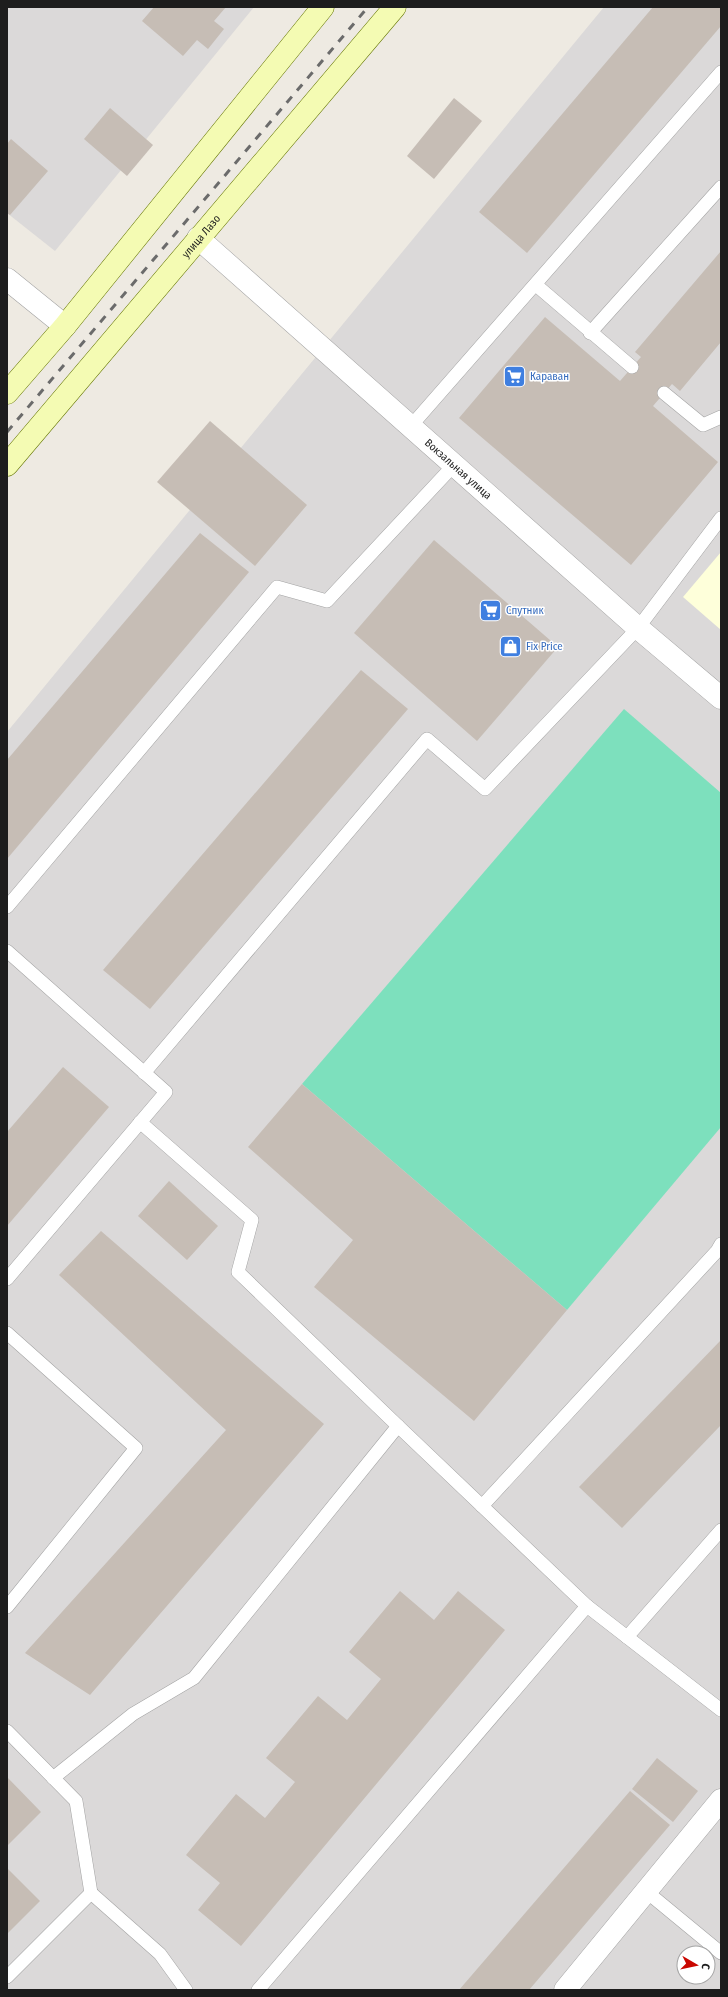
<svg xmlns="http://www.w3.org/2000/svg" width="728" height="1997" font-family="'Fira Sans Condensed',sans-serif">
	<rect width="100%" height="100%" fill="#eeeae2"/>
	<!-- residential -->
	<g fill="#dbd9d9" fill-rule="evenodd">
		<polygon points="7,7 254,7 55,251 7,213"/>
		<path d="M604,7h117v1983h-714v-1258zM684,1953h24v24h-24z"/>
	</g>
	<!-- education -->
	<polygon fill="#feffda" points="721,552 721,630 683,597"/>
	<!-- pitch -->
	<polygon fill="#7de0bd" points="624,709 721,793 721,1127 567,1310 302,1084"/>
	<!-- building -->
	<g fill="#c6bdb5">
		<polygon points="154,7 226,7 214,21 224,29 208,49 197,40 183,56 142,21"/>
		<polygon points="653,7 721,7 721,26 527,253 479,212"/>
		<polygon points="454,98 482,121 434,179 407,156"/>
		<polygon points="110,108 153,145 127,176 84,139"/>
		<polygon points="11,139 48,171 10,215 7,213 7,144"/>
		<polygon points="721,251 721,342 680,391 672,384 653,406 718,462 631,565 459,418 545,317 620,381 641,357 635,352"/>
		<polygon points="210,421 307,505 255,566 157,482"/>
		<polygon points="200,533 249,572 7,859 7,760"/>
		<polygon points="434,540 558,647 477,741 354,633"/>
		<polygon points="361,670 408,709 150,1009 103,970"/>
		<polygon points="63,1067 109,1107 7,1226 7,1132"/>
		<polygon points="302,1084 567,1310 474,1421 314,1287 353,1240 248,1147"/>
		<polygon points="169,1181 218,1226 187,1260 138,1216"/>
		<polygon points="101,1231 324,1424 90,1695 25,1653 226,1430 59,1275"/>
		<polygon points="721,1340 721,1425 622,1528 579,1487"/>
		<polygon points="400,1591 434,1620 458,1591 505,1630 241,1946 198,1910 220,1883 186,1855 236,1794 265,1818 295,1782 266,1758 318,1696 347,1720 381,1679 349,1652"/>
		<polygon points="657,1758 698,1791 673,1822 632,1789"/>
		<polygon points="7,1777 41,1812 7,1846"/>
		<polygon points="630,1791 670,1825 529,1990 459,1990"/>
		<polygon points="7,1868 40,1901 7,1934"/>
	</g>
	<g fill="none" stroke-linecap="round" stroke-linejoin="round">
		<defs>
			<g id="service">
				<polyline points="536,285 632,367"/>
				<polyline points="590,333 721,187"/>
				<polyline points="664,393 703,425 721,417"/>
				<polyline points="411,426 721,72"/>
				<polyline points="7,907 277,587 327,601 454,465"/>
				<polyline points="7,951 166,1092 7,1279"/>
				<polyline points="144,1073 427,739 485,789 638,628 721,518"/>
				<polyline points="7,1333 136,1448 7,1607"/>
				<polyline points="398,1426 587,1606"/>
				<polyline points="482,1506 717,1251 721,1244"/>
				<polyline points="627,1637 721,1530"/>
				<polyline points="7,1731 76,1801 91,1893 7,1977"/>
				<polyline points="53,1778 133,1714 194,1678 398,1426 238,1272 252,1220 140,1122"/>
				<polyline points="647,1892 721,1953"/>
				<polyline points="91,1893 160,1954 186,1990"/>
				<polyline points="258,1990 587,1606 721,1710"/>
			</g>
			<g id="minor">
				<path id="s1" d="M198,238l440,390 83,70"/>
				<polyline points="7,279 65,326"/>
				<polyline points="565,1990 721,1800"/>
			</g>
			<g id="secondary">
				<polyline points="7,393 65,326 323,7"/>
				<path id="s2" d="M7,465l388,-458"/>
			</g>
		</defs>
		<!-- service casing -->
		<use href="#service" stroke="#a4a4a4" stroke-width="14"/>
		<!-- minor casing -->
		<use href="#minor" stroke="#a4a4a4" stroke-width="23"/>
		<!-- secondary casing -->
		<use href="#secondary" stroke="#647502" stroke-width="23"/>
		<!-- service -->
		<use href="#service" stroke="#fff" stroke-width="13"/>
		<!-- minor -->
		<use href="#minor" stroke="#fff" stroke-width="22"/>
		<!-- secondary -->
		<use href="#secondary" stroke="#f4fbb3" stroke-width="22"/>
		<!-- rail -->
		<polyline stroke="#6b6b6b" stroke-width="3" stroke-dasharray="8 8" stroke-linecap="butt" points="7,432 368,7"/>
	</g>
	<!-- icons -->
	<defs>
		<symbol id="supermarket-square" viewBox="-11 -11 22 22"><rect x="-9" y="-9" width="18" height="18" rx="4" fill="#3f7fe0" stroke="#fff"/><path d="M-6-5.5h2.5l.6 2H6L4.5 2H-2.5L-4.4-4H-6ZM-1.5 3.2a1.3 1.3 0 1 0 .1 0ZM3 3.2a1.3 1.3 0 1 0 .1 0Z" fill="#fff"/></symbol>
		<symbol id="shop-square" viewBox="-11 -11 22 22"><rect x="-9" y="-9" width="18" height="18" rx="4" fill="#3f7fe0" stroke="#fff"/><path d="M-5-2.5h2.3a2.7 3.5 0 0 1 5.4 0H5L5.5 6h-11ZM-1.5-2.5h3a1.5 2.3 0 0 0-3 0Z" fill="#fff"/></symbol>
	</defs>
	<g fill-rule="evenodd">
		<use href="#supermarket-square" x="502" y="364" width="25" height="25"/>
		<use href="#supermarket-square" x="478" y="598" width="25" height="25"/>
		<use href="#shop-square" x="498" y="634" width="25" height="25"/>
	</g>
	<g text-anchor="middle" stroke-width="3" stroke-linejoin="round" paint-order="stroke">
		<!-- street labels -->
		<g font-size="11" fill="#1d1d1d" stroke="#fff">
			<text dy="4" stroke="none"><textPath href="#s2" startOffset="300">улица Лазо</textPath></text>
			<text dy="4" stroke="none"><textPath href="#s1" startOffset="348">Вокзальная улица</textPath></text>
		</g>
		<!-- shop labels -->
		<g font-size="11" fill="#366cbe" stroke="#fff" text-anchor="start">
			<text x="530" y="380">Караван</text>
			<text x="506" y="614">Спутник</text>
			<text x="526" y="650">Fix Price</text>
		</g>
	</g>
	<!-- border -->
	<rect width="728" height="1997" fill="none" stroke="#1d1d1d" stroke-width="16"/>
	<!-- north arrow -->
	<g transform="translate(696 1965) rotate(99)"><circle r="19" fill="#ffffff" stroke="#a5a5a5"/>
	<path d="M0-3L7 15L0 10L-7 15Z" fill="#c90700"/>
	<text y="-6" font-size="11" font-weight="bold" text-anchor="middle" fill="#1d1d1d">С</text>
	</g>
</svg>
